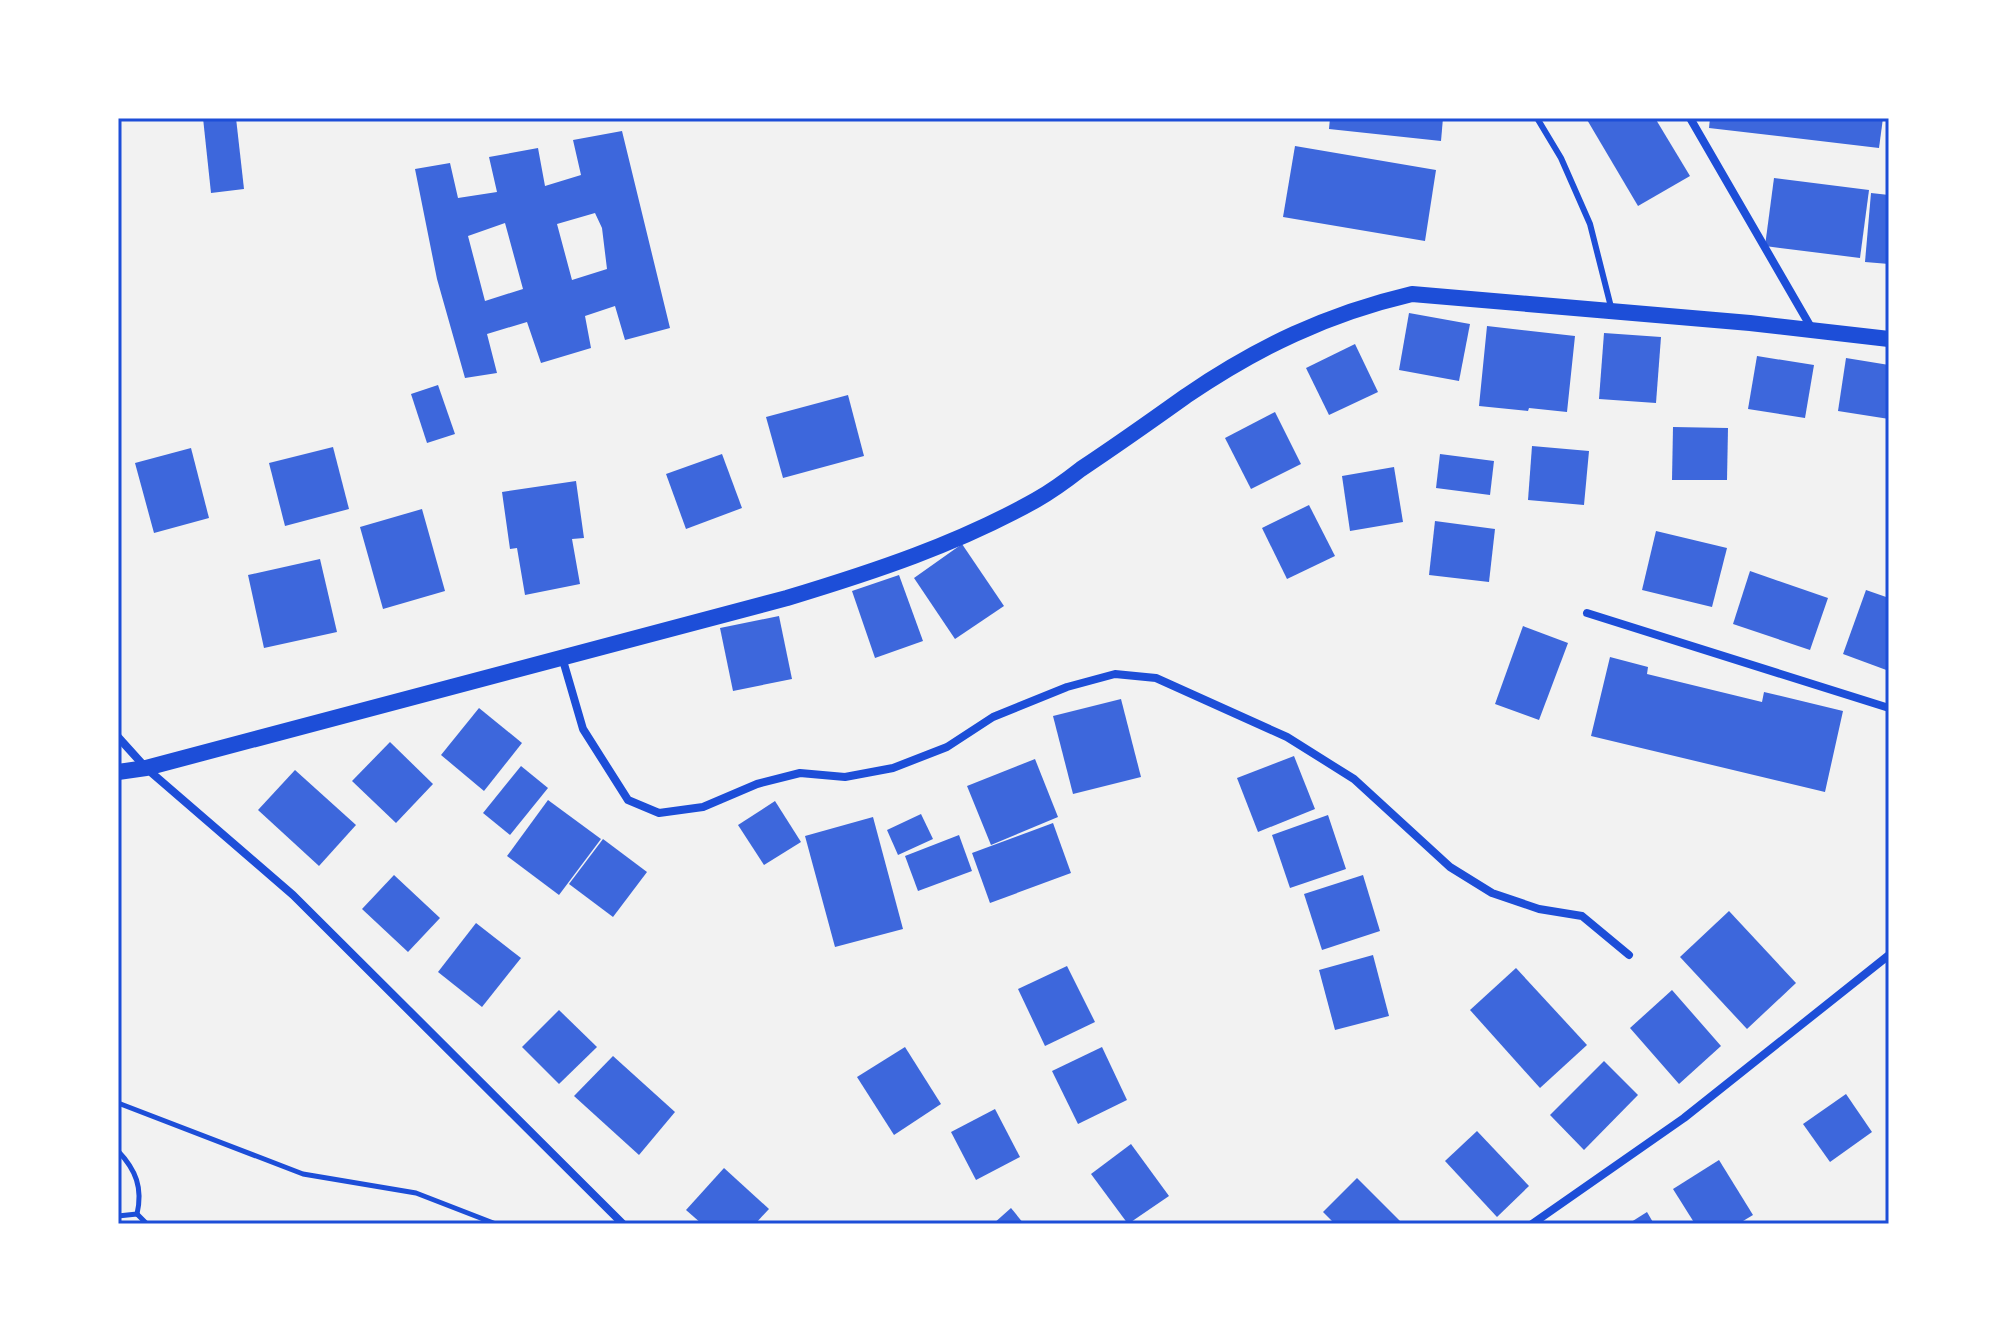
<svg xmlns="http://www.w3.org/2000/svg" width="2007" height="1342" font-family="'Open Sans',sans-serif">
	<rect width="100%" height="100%" fill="#f2f2f2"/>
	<!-- building -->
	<g fill="#3d67dc" fill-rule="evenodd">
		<polygon points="203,118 236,118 244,189 211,193"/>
		<polygon points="1330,118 1443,118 1441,141 1329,129"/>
		<polygon points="1586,118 1655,118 1690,176 1638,206"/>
		<polygon points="1710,118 1883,118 1879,148 1709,128"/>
		<path d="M622,131l48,197 -45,12 -10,-34 -30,10 6,32 -50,15 -14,-41 -40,12 10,39 -32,5 -28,-99 -22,-110 35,-6 8,35 39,-6 -8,-35 49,-9 7,38 36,-11 -8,-35zM595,213l7,15 5,41 -35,11 -15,-56zM505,223l18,66 -38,12 -17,-65z"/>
		<polygon points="1295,146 1436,170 1425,241 1283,217"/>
		<polygon points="1774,178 1869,190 1860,258 1765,246"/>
		<polygon points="1871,193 1889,195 1889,264 1865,262"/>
		<polygon points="1409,313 1470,324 1459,381 1399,370"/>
		<polygon points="1487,326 1575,336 1567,412 1529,408 1528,411 1479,406"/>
		<polygon points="1604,333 1661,337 1656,403 1599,399"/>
		<polygon points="1355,344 1378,392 1329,415 1306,368"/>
		<polygon points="1757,356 1814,365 1805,418 1748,409"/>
		<polygon points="1846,358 1889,365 1889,419 1838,411"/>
		<polygon points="438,385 455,434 427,443 411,394"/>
		<polygon points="848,395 864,456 783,478 766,417"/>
		<polygon points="1275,412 1301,464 1251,489 1225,438"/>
		<polygon points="1673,427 1728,428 1727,480 1672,480"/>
		<polygon points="1532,446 1589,451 1584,505 1528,500"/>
		<polygon points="333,447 349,509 285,526 269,463"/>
		<polygon points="191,448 209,518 154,533 135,463"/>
		<polygon points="722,454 742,508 686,529 666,474"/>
		<polygon points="1440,454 1494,461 1490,495 1436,488"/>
		<polygon points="1394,467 1403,522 1350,531 1342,476"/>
		<polygon points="576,481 584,538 572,539 580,584 525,595 517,548 510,549 502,492"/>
		<polygon points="1309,505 1335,556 1287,579 1262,528"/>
		<polygon points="422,509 445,591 383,609 360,527"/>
		<polygon points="1435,521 1495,529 1489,582 1429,575"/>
		<polygon points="1656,531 1727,548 1712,607 1642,590"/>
		<polygon points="962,544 1004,606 955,639 914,578"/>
		<polygon points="320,559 337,632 264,648 248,575"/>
		<polygon points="1750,571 1828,598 1810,650 1733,624"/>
		<polygon points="899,575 923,641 875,658 852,591"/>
		<polygon points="1866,590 1889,598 1889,671 1843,654"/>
		<polygon points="779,616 792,679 733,691 720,628"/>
		<polygon points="1523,626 1568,643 1539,720 1495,704"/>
		<polygon points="1610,657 1648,667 1647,674 1762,702 1764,692 1843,711 1825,792 1591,736"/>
		<polygon points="1121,699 1141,777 1073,794 1053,716"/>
		<polygon points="479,708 522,743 484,791 441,755"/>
		<polygon points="390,742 433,784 396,823 352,781"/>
		<polygon points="1294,756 1315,809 1258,832 1237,778"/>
		<polygon points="1035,759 1058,817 991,845 967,786"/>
		<polygon points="521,766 548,788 510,835 483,813"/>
		<polygon points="295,770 356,825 319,866 258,810"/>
		<polygon points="548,800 601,839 559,895 507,856"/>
		<polygon points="775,801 801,842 764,865 738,825"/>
		<polygon points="921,814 933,839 898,855 887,830"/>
		<polygon points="1328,815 1346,869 1290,888 1272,835"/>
		<polygon points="873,817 903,929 835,947 805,836"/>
		<polygon points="1053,823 1071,873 990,903 972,853"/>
		<polygon points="959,835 972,871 918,891 905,856"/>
		<polygon points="603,839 647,872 613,917 569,884"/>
		<polygon points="394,875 440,918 408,952 362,909"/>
		<polygon points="1363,875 1380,931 1322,950 1304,894"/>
		<polygon points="1729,911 1796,983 1747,1029 1680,957"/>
		<polygon points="476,923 521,958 482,1007 438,972"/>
		<polygon points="1373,955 1389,1016 1335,1030 1319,970"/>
		<polygon points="1067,966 1095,1022 1045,1046 1018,989"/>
		<polygon points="1516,968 1587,1045 1540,1088 1470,1010"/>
		<polygon points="1672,990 1721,1046 1679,1084 1630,1028"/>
		<polygon points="559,1010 597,1047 559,1084 522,1047"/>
		<polygon points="905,1047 941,1104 894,1135 857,1077"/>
		<polygon points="1102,1047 1127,1100 1078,1124 1052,1071"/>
		<polygon points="613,1056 675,1112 639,1155 574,1096"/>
		<polygon points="1604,1061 1638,1095 1584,1150 1550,1115"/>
		<polygon points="1846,1094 1872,1132 1830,1162 1803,1124"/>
		<polygon points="995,1109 1020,1157 976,1180 951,1132"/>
		<polygon points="1477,1131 1529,1186 1497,1217 1445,1161"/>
		<polygon points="1131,1144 1169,1196 1128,1224 1091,1174"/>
		<polygon points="1719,1160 1753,1215 1738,1224 1695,1224 1673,1189"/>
		<polygon points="724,1168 769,1209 755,1224 702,1224 686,1210"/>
		<polygon points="1357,1178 1403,1224 1335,1224 1323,1212"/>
		<polygon points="1011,1208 1024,1224 993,1224"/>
		<polygon points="1647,1212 1654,1224 1628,1224"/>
	</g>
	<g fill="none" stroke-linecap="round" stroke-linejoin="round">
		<!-- path -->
		<g stroke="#1d4ed8" stroke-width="5">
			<polyline points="118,1103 303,1174 416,1193 496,1224"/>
			<path d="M118,1151c18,19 25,37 19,63"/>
			<polyline points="137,1214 147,1224"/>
			<polyline points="118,1216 137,1214"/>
		</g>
		<!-- service -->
		<polyline stroke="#1d4ed8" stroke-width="6" points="1537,118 1561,158 1590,224 1612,311"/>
		<!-- minor -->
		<g stroke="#1d4ed8" stroke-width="8">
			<polyline points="1690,118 1812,329"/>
			<polyline points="1587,613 1889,708"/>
			<polyline points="562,657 583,729 628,800 659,813 703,807 757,784 800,773 845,777 893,768 947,747 993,717 1067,687 1115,674 1156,678 1287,737 1354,779 1450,867 1492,893 1539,909 1582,916 1629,955"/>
			<polyline points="118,737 146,768 293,895 623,1224"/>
			<polyline points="1532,1224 1684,1118 1889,955"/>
		</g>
		<!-- secondary -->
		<path stroke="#1d4ed8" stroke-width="16" d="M118,772l28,-4 641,-170c86,-26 171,-54 249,-98 16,-9 31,-20 45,-31 36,-24 70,-48 105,-73 72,-49 141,-82 226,-102l338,29 139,16"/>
	</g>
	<!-- border -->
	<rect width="2007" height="1342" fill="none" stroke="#ffffff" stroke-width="240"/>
	<rect x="120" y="120" width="1767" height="1102" fill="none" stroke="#1d4ed8" stroke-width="3"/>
</svg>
